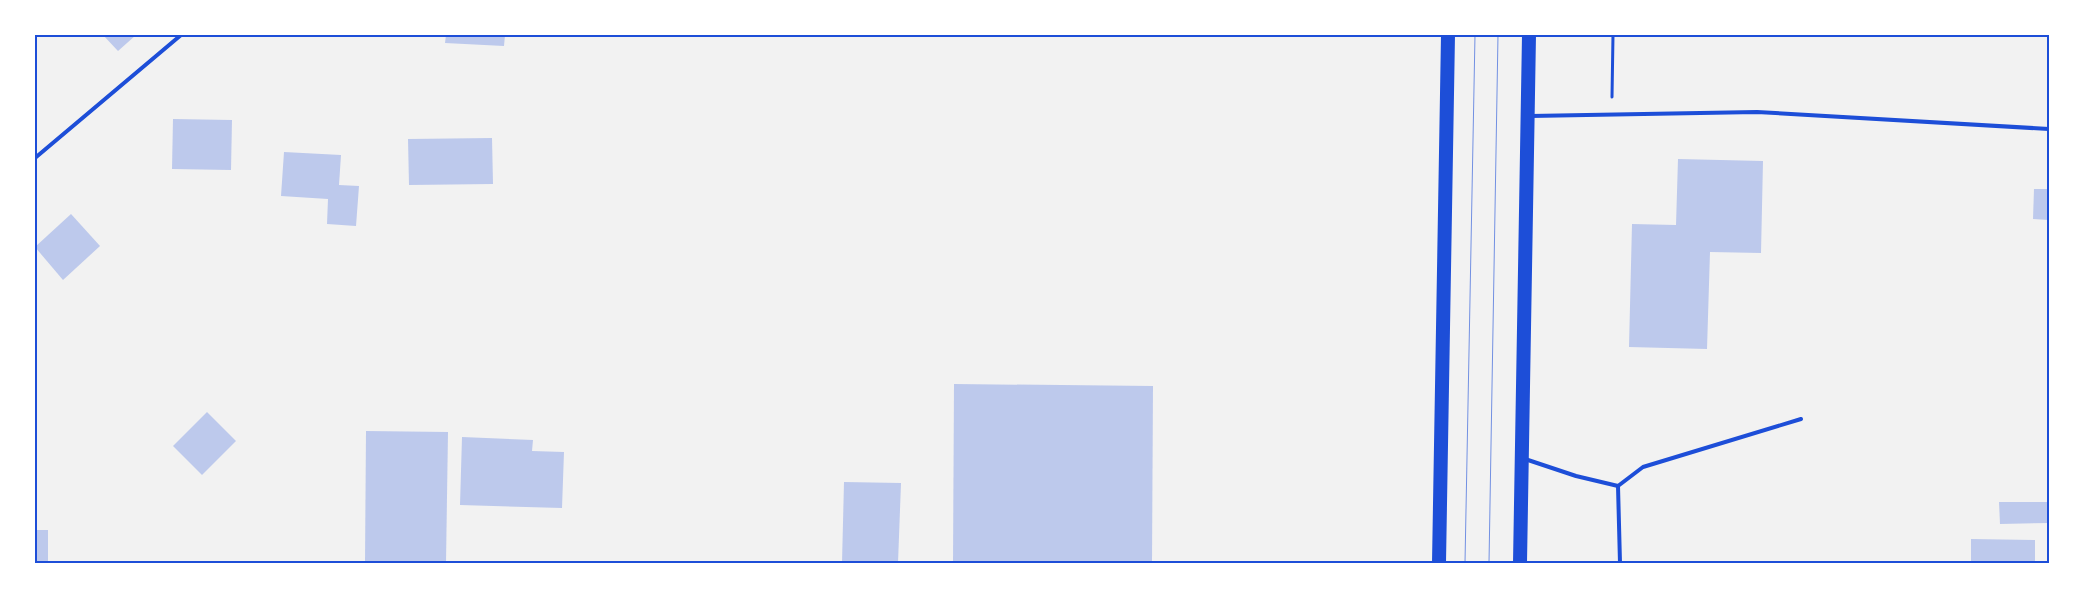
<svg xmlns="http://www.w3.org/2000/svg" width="2084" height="598" font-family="Raleway,sans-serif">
	<rect width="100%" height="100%" fill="#f2f2f2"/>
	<!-- building -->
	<g fill="#bdc9ec">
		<polygon points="103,35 136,35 118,51"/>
		<polygon points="446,35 505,35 504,46 445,43"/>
		<polygon points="173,119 232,120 231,170 172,169"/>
		<polygon points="492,138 493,184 409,185 408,139"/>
		<polygon points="284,152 341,155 339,185 359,186 356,226 327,224 328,199 281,196"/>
		<polygon points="1678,159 1763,161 1761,253 1710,252 1707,349 1629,347 1632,224 1676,225"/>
		<polygon points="2034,189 2049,189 2049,220 2033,219"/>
		<polygon points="71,214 100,246 63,280 35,247"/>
		<polygon points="954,384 1153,386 1152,563 953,563"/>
		<polygon points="207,412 236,441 202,475 173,446"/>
		<polygon points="366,431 448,432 446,563 365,563"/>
		<polygon points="462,437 533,440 532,451 564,452 562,508 460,505"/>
		<polygon points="844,482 901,483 898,563 842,563"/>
		<polygon points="1999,502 2049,502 2049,523 2000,524"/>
		<rect x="35" y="530" width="13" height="33"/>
		<polygon points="1971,539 2035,540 2035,563 1971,563"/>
	</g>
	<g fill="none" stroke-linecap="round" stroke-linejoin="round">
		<!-- path -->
		<polyline stroke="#1d4ed8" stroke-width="3" points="1612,97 1613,35"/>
		<!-- service -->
		<g stroke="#1d4ed8" stroke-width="4">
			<polyline points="1530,116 1757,112 2049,129"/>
			<polyline points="35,158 181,35"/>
			<polyline points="1525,459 1576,476 1618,486"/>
			<polyline points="1620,563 1618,486 1643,467 1801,419"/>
		</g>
		<!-- trunk -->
		<g stroke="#1d4ed8" stroke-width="14">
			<polyline points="1439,563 1448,35"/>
			<polyline points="1520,563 1529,35"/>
		</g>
		<!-- tram -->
		<g stroke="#7290e2" stroke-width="1">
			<polyline points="1465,563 1475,35"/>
			<polyline points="1489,563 1498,35"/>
		</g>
	</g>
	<!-- border -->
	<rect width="2084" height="598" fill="none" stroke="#ffffff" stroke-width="72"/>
	<rect x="36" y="36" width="2012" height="526" fill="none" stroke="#1d4ed8" stroke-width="2"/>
</svg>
